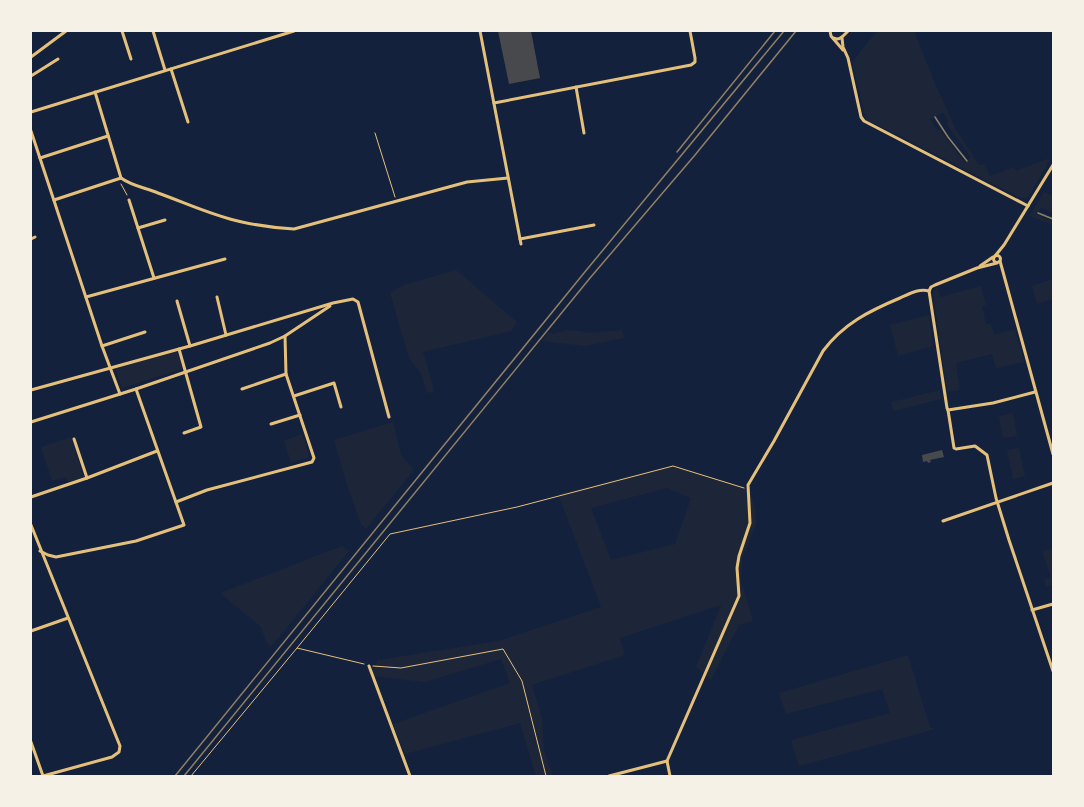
<svg xmlns="http://www.w3.org/2000/svg" width="1084" height="807" font-family="Quicksand,sans-serif">
	<rect width="100%" height="100%" fill="#14213d"/>
	<!-- green -->
	<g fill="#1d2539" fill-rule="evenodd">
		<path d="M877,31h37l20,50 22,49 23,35 6,-1 5,12 24,-9 2,4 31,-12 3,1 -22,37 -3,1h-4l-155,-79 -14,-57zM943,113l5,8 -1,4 24,32 -6,6 -25,-33 -4,-1 -6,-10z"/>
		<polygon points="1044,192 1053,196 1053,213 1041,208 1037,215 1053,222 1053,225 1029,216"/>
		<polygon points="456,270 517,322 511,331 423,352 434,389 433,392 428,393 427,392 421,374 409,358 390,293 404,285"/>
		<polygon points="1053,279 1053,299 1037,304 1032,286"/>
		<polygon points="981,286 986,305 982,306 986,324 991,324 994,335 1015,329 1024,362 996,368 992,354 956,363 960,390 947,392 933,292 937,287 940,297"/>
		<polygon points="929,315 933,346 898,356 890,325"/>
		<polygon points="566,330 580,331 588,333 622,330 624,338 585,346 542,341 549,332 553,334"/>
		<polygon points="177,351 182,369 122,388 115,368"/>
		<polygon points="940,390 941,399 894,411 891,402"/>
		<polygon points="1013,413 1017,436 1003,438 999,416"/>
		<polygon points="393,422 401,455 414,470 366,529 361,524 347,485 334,440"/>
		<polygon points="302,434 310,457 291,463 284,441"/>
		<polygon points="71,437 84,477 68,482 66,477 52,481 41,447"/>
		<polygon points="1019,448 1025,476 1013,479 1007,450"/>
		<path d="M673,465l77,24 5,19 1,16 -14,34 -1,22 12,41 -14,4 -28,55 -15,-13 25,-62 -101,33 5,17 -93,30 10,33 2,32 9,26h-17l-16,-53 -115,31 -12,-30 117,-41 -9,-24 -76,23 -55,-6 8,-16 120,-19 103,-34 -43,-113zM667,488l24,10 -16,46 -64,16 -20,-52z"/>
		<polygon points="342,546 349,551 271,647 266,642 261,627 220,593"/>
		<polygon points="1053,548 1053,585 1046,587 1044,579 1051,577 1042,552"/>
		<polygon points="908,655 930,727 936,729 799,766 791,740 890,713 882,689 786,714 779,693"/>
	</g>
	<!-- building -->
	<g fill="#48494c">
		<polygon points="498,31 531,31 540,78 509,84"/>
		<polygon points="942,450 944,457 930,460 931,462 928,463 927,461 923,462 922,455"/>
	</g>
	<g fill="none" stroke-linecap="round" stroke-linejoin="round">
		<!-- path -->
		<g stroke="#e5c07b" stroke-width="1">
			<polyline points="375,133 395,197"/>
			<polyline points="121,184 127,195"/>
			<polyline points="297,648 390,534 517,507 673,466 744,488"/>
			<polyline points="373,666 401,668 503,649 522,681 546,776"/>
			<polyline points="191,776 297,648 364,664"/>
		</g>
		<!-- minor -->
		<g stroke="#e5c07b" stroke-width="3">
			<polyline points="122,31 131,59"/>
			<polyline points="153,31 165,70"/>
			<polyline points="480,31 521,244"/>
			<polyline points="830,31 831,36 843,50"/>
			<path d="M833,38c7,3 10,-2 15,-7"/>
			<polyline points="842,38 843,47 848,58 861,117 864,121 1028,206"/>
			<polyline points="31,57 66,31"/>
			<polyline points="171,69 188,122"/>
			<polyline points="31,76 58,59"/>
			<polyline points="576,87 584,133"/>
			<path d="M95,92l26,86c11,8 25,10 37,15 28,10 55,23 84,29 18,4 35,6 52,7l173,-47 41,-4"/>
			<polyline points="494,103 691,65 695,62 695,58 690,31"/>
			<polyline points="31,112 294,31"/>
			<polyline points="31,131 102,346 120,394"/>
			<polyline points="40,158 108,136"/>
			<polyline points="54,200 121,178"/>
			<polyline points="129,200 154,278"/>
			<polyline points="138,228 165,220"/>
			<polyline points="31,239 35,237"/>
			<polyline points="520,239 594,225"/>
			<circle cx="997" cy="259" r="3.5"/>
			<polyline points="995,256 1004,245 1053,165"/>
			<polyline points="1000,261 1053,454"/>
			<polyline points="980,266 993,257"/>
			<polyline points="929,291 947,408 948,410 954,448 956,449 975,446 987,455 996,498 1009,540 1053,671"/>
			<polyline points="929,291 931,287 935,285 977,268 997,263"/>
			<polyline points="86,297 225,259"/>
			<polyline points="217,297 226,335"/>
			<polyline points="177,301 190,346"/>
			<polyline points="102,346 145,332"/>
			<polyline points="179,349 201,427 184,433"/>
			<polyline points="242,389 286,374"/>
			<polyline points="31,390 190,346 333,303 353,299 358,302 389,417"/>
			<polyline points="294,396 334,383 341,407"/>
			<polyline points="948,410 993,403 1035,392"/>
			<polyline points="31,422 136,389 270,343 285,336 330,306"/>
			<polyline points="271,424 300,415"/>
			<polyline points="74,439 87,478"/>
			<polyline points="31,497 87,478 157,451"/>
			<polyline points="176,502 207,490 312,462 314,458 286,374 285,336"/>
			<polyline points="943,521 1053,483"/>
			<polyline points="31,525 120,746 119,752 112,757 43,776"/>
			<polyline points="40,551 48,555 56,557 136,541 184,525 136,389"/>
			<polyline points="1032,610 1053,604"/>
			<polyline points="31,631 68,618"/>
			<polyline points="369,666 410,776"/>
			<polyline points="31,742 43,776"/>
			<path d="M667,761l72,-165 -2,-28 2,-12 11,-33 -2,-38 26,-44 49,-90c20,-27 46,-40 77,-53 9,-4 19,-10 29,-7"/>
			<polyline points="667,761 670,776"/>
			<polyline points="609,776 667,761"/>
		</g>
		<!-- rail -->
		<g stroke="#918062" stroke-width="1.5">
			<polyline points="935,117 948,137 967,161"/>
			<polyline points="677,152 775,31"/>
			<polyline points="1038,213 1053,219"/>
			<polyline points="175,776 584,273 784,31"/>
			<polyline points="184,776 590,278 695,155 796,31"/>
		</g>
	</g>
	<!-- border -->
	<rect width="1084" height="807" fill="none" stroke="#f6f1e7" stroke-width="64"/>
</svg>
